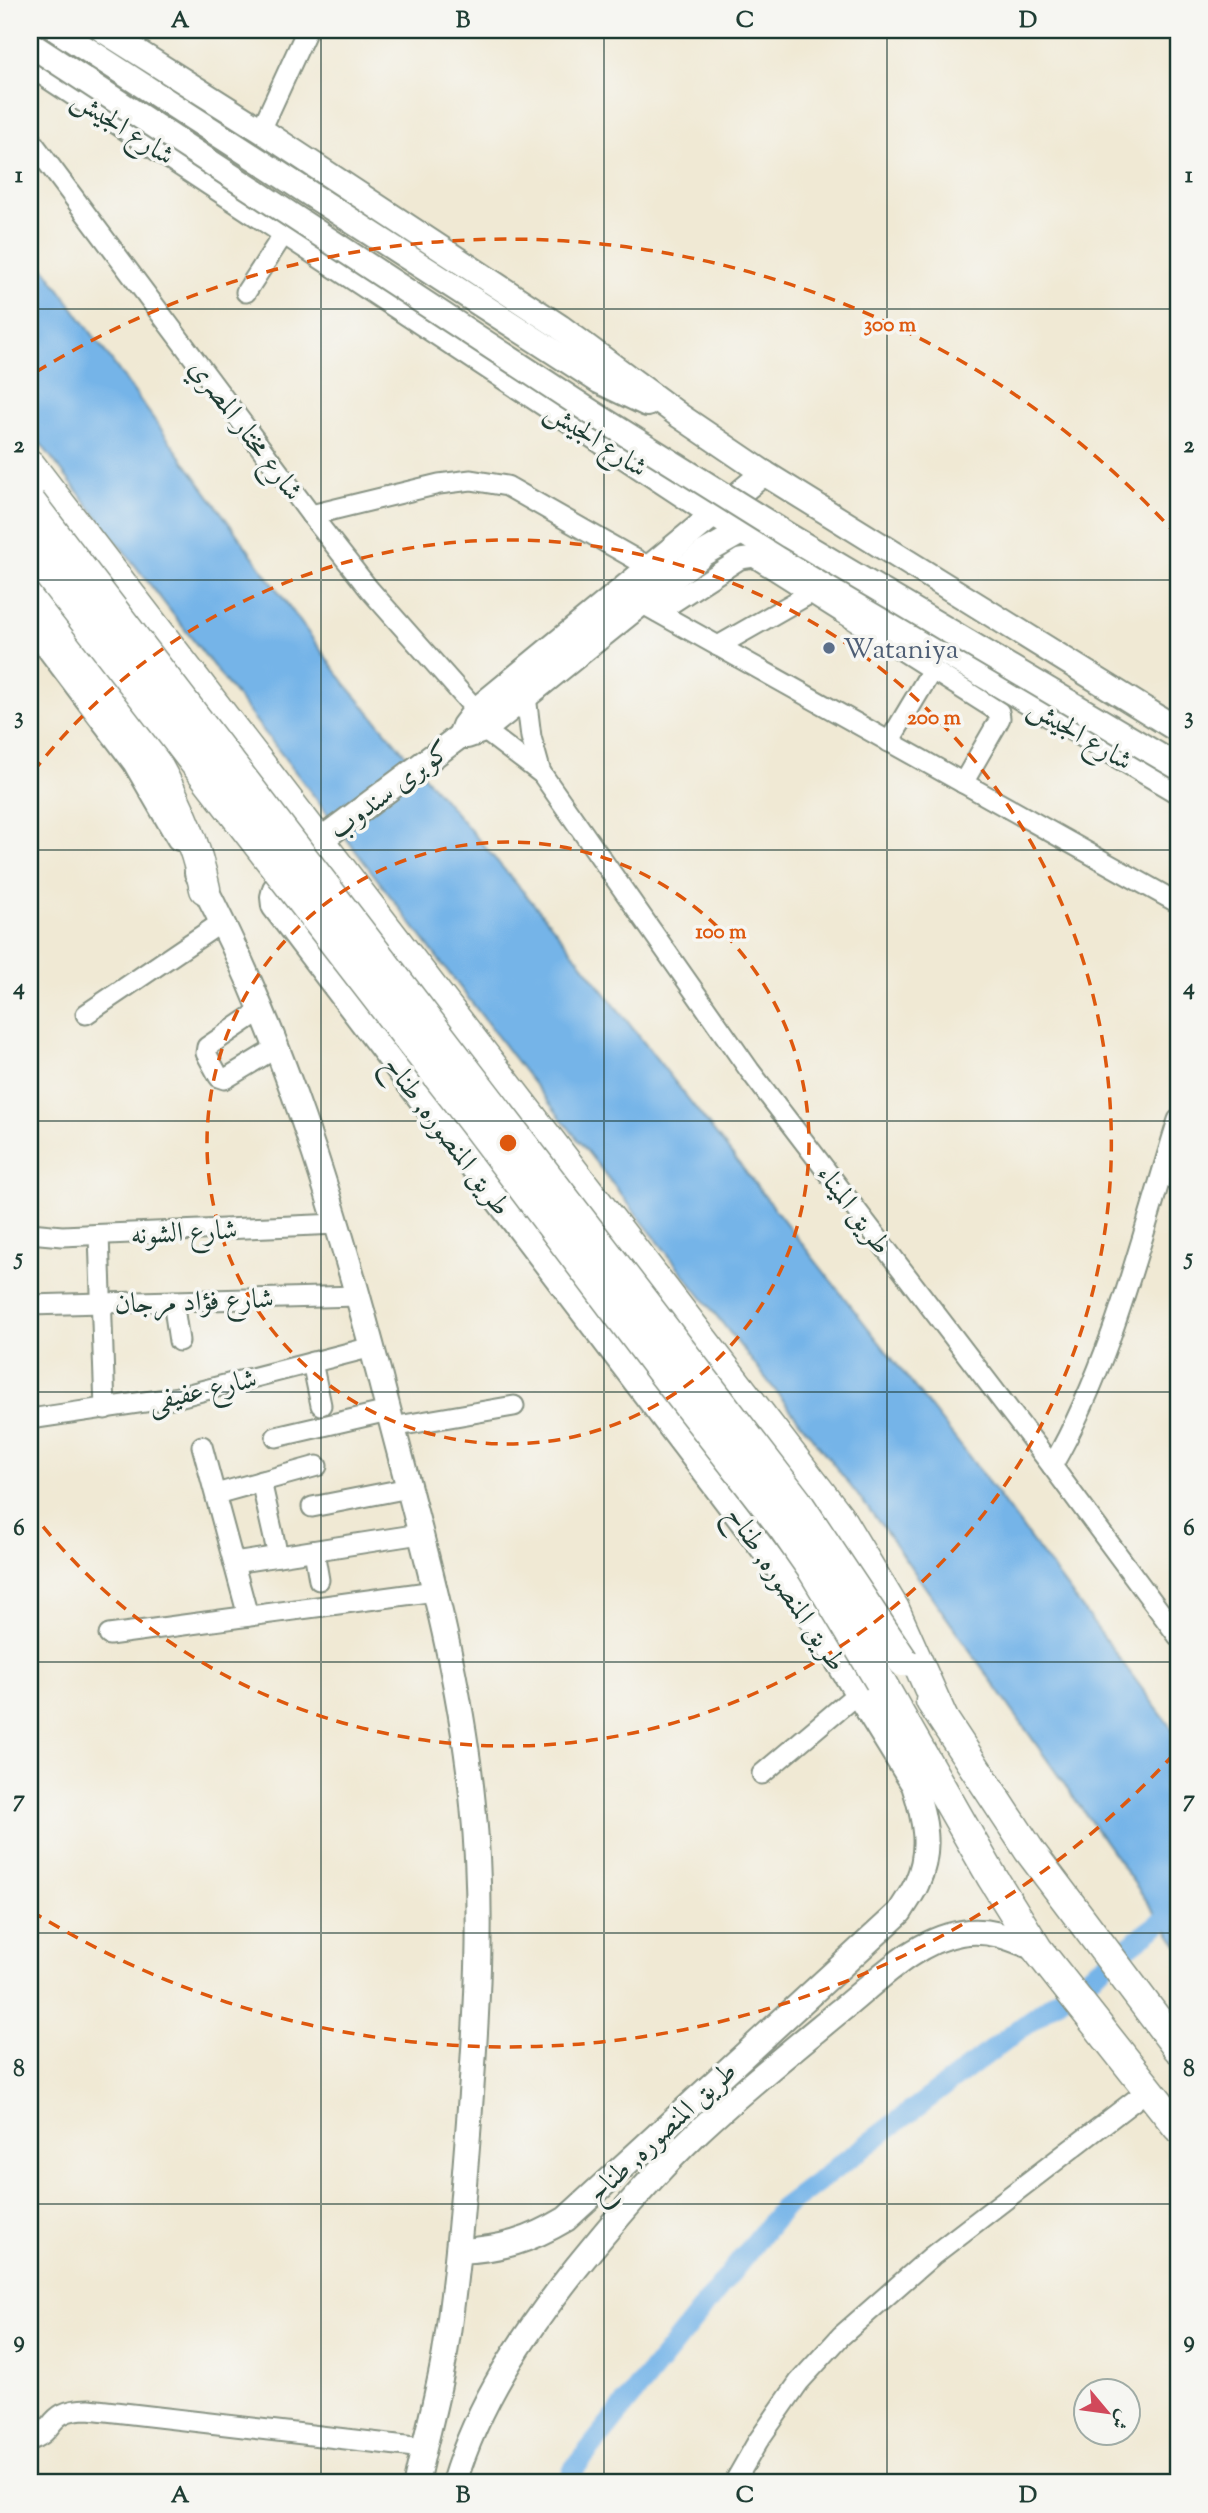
<svg xmlns="http://www.w3.org/2000/svg" width="1208" height="2513" font-family="'Sorts Mill Goudy',Amiri,serif">
	<rect width="100%" height="100%" fill="#f6f6f2"/>
	<filter id="ink" filterUnits="userSpaceOnUse"><feTurbulence type="fractalNoise" baseFrequency=".0143" numOctaves="2"/><feDisplacementMap in="SourceGraphic" scale="14" xChannelSelector="R" yChannelSelector="G"/><feConvolveMatrix kernelMatrix="1 2 1 2 8 2 1 2 1" color-interpolation-filters="sRGB"/></filter>
	<filter id="wash" filterUnits="userSpaceOnUse"><feTurbulence type="fractalNoise" baseFrequency=".00686" numOctaves="4" result="noise"/><feDisplacementMap in="SourceGraphic" scale="28" xChannelSelector="R" yChannelSelector="G"/><feGaussianBlur stdDeviation="1.57" result="paint"/><feColorMatrix in="noise" values="0 0 0 0 0 0 0 0 0 0 0 0 0 0 0 0 0 1.4 0 .05"/><feComposite in="paint" operator="in"/></filter>
	<g filter="url(#wash)">
		<rect width="100%" height="100%" fill="#f0e9d4"/>
		<!-- water -->
		<polygon fill="#74b4e8" stroke="#4a788e" stroke-width="2" points="30,248 346,685 550,923 971,1459 1178,1737 1178,1945 882,1526 527,1075 297,774 30,430"/>
		<g fill="none" stroke-linecap="round" stroke-linejoin="round">
			<!-- canal -->
			<polyline stroke="#74b4e8" stroke-width="21" points="569,2483 573,2470 782,2209 1161,1922"/>
		</g>
	</g>
	<g filter="url(#ink)">
		<g fill="none" stroke-linecap="round" stroke-linejoin="round">
			<defs>
				<g id="minor">
					<polyline points="261,130 307,30"/>
					<polyline points="30,139 311,515 369,589 476,710"/>
					<polyline points="246,292 285,232"/>
					<polyline points="311,515 439,484 471,480 507,486 651,568"/>
					<polyline points="643,604 1178,903"/>
					<polyline points="658,612 740,559 754,557 999,712 1000,718 997,724 963,783"/>
					<polyline points="718,646 811,593"/>
					<polyline points="526,696 531,737 541,773"/>
					<polyline points="484,730 542,774 750,1071 1052,1466 1178,1636"/>
					<polyline points="889,742 932,670"/>
					<polyline points="261,1010 207,1047 206,1053 219,1077 225,1079 276,1048"/>
					<polyline points="86,1014 222,922"/>
					<polyline points="30,1233 62,1236 338,1224"/>
					<polyline points="99,1235 105,1409"/>
					<polyline points="173,1301 179,1341"/>
					<polyline points="30,1305 358,1296"/>
					<polyline points="312,1362 321,1405"/>
					<polyline points="30,1419 178,1397 372,1347"/>
					<polyline points="392,1427 514,1406"/>
					<polyline points="276,1437 388,1411"/>
					<polyline points="202,1446 248,1616"/>
					<path d="M1052,1466c60,-104 90,-231 126,-346"/>
					<polyline points="261,1481 278,1556"/>
					<polyline points="216,1494 317,1466"/>
					<polyline points="312,1507 409,1488"/>
					<polyline points="314,1551 319,1580"/>
					<polyline points="234,1563 420,1534"/>
					<polyline points="109,1635 435,1591"/>
					<polyline points="762,1774 858,1693"/>
					<path d="M30,2440c27,-7 15,-31 59,-31l334,39"/>
					<polyline points="734,2483 758,2441 799,2382 841,2336 932,2256 1148,2090"/>
				</g>
				<g id="major">
					<polyline points="57,30 599,381 647,404"/>
					<polyline points="103,30 261,130 560,327 680,416 764,473 1178,730"/>
					<polyline points="30,64 712,514 1178,791"/>
					<polyline points="30,526 57,560"/>
					<polyline points="30,623 135,762 179,838"/>
					<polyline points="460,736 464,726 476,710 764,473"/>
					<polyline points="460,736 467,736 484,730 704,553 741,532"/>
					<path d="M197,873c84,157 137,330 182,501 36,142 80,284 94,431 11,106 4,210 -4,316 -6,78 -12,155 -24,232 -7,44 -20,87 -29,130"/>
					<path d="M459,2251c43,-2 70,-10 107,-32l334,-307c5,-9 13,-19 17,-29 15,-34 8,-64 -3,-98l-125,-202 -515,-677 -1,-9 2,-8 12,-16 31,-31 142,-106"/>
					<path d="M454,2483c24,-81 70,-149 122,-215 39,-48 79,-96 124,-138 44,-41 91,-79 137,-117 37,-29 76,-72 124,-80 28,-5 50,5 76,16"/>
				</g>
				<g id="highway">
					<polyline points="30,465 838,1516 894,1609 942,1717"/>
					<path d="M30,589l104,138c32,50 59,103 71,162"/>
					<polyline points="880,1681 992,1877 1037,1949 1178,2127"/>
					<polyline points="931,1701 1029,1850 1178,2048"/>
				</g>
			</defs>
			<!-- minor casing -->
			<use href="#minor" stroke="#889384" stroke-width="23"/>
			<!-- major casing -->
			<use href="#major" stroke="#889384" stroke-width="28"/>
			<!-- highway casing -->
			<use href="#highway" stroke="#889384" stroke-width="33"/>
			<!-- minor -->
			<use href="#minor" stroke="#fff" stroke-width="19"/>
			<!-- major -->
			<use href="#major" stroke="#fff" stroke-width="24"/>
			<!-- highway -->
			<use href="#highway" stroke="#fff" stroke-width="30"/>
			<defs>
				<polyline id="major-bridge" points="30,44 594,414 789,536 1178,767"/>
				<g id="highway-bridge">
					<polyline points="30,502 797,1502 903,1661"/>
					<polyline points="30,550 475,1124 660,1369 783,1527 813,1570 880,1681"/>
				</g>
			</defs>
			<!-- major-bridge casing -->
			<use href="#major-bridge" stroke="#889384" stroke-width="28" stroke-linecap="butt"/>
			<!-- highway-bridge casing -->
			<use href="#highway-bridge" stroke="#889384" stroke-width="33" stroke-linecap="butt"/>
			<!-- major-bridge -->
			<use href="#major-bridge" stroke="#fff" stroke-width="24"/>
			<!-- highway-bridge -->
			<use href="#highway-bridge" stroke="#fff" stroke-width="30"/>
		</g>
	</g>
	<!-- grid -->
	<path fill="none" stroke="#1f3d34" stroke-width="2" stroke-opacity="0.55" d="M321,30v2453M604,30v2453M887,30v2453M30,309h1148M30,580h1148M30,850h1148M30,1121h1148M30,1392h1148M30,1662h1148M30,1933h1148M30,2204h1148"/>
	<!-- distance rings -->
	<g fill="none" stroke="#de580e" stroke-width="3.5" stroke-dasharray="12 9">
		<circle cx="508" cy="1143" r="301"/>
		<path d="M33 772A603 603 0 1 1 33 1514"/>
		<path d="M1174 1754A904 904 0 0 1 36 1914M36 372A904 904 0 0 1 1174 532"/>
	</g>
	<!-- markers -->
	<circle fill="#5c6f8a" stroke="#f6f6f2" stroke-width="2.5" cx="829" cy="648" r="7"/>
	<g text-anchor="middle" stroke-width="7" stroke-linejoin="round" paint-order="stroke">
		<!-- street labels -->
		<g font-size="28" fill="#1f3d34" stroke="#f6f6f2">
			<text transform="translate(124 126) rotate(33)" y="10">شارع الجيش</text>
			<text transform="translate(247 429) rotate(53)" y="10">شارع مختار المصري</text>
			<text transform="translate(597 438) rotate(33)" y="10">شارع الجيش</text>
			<text transform="translate(1081 733) rotate(31)" y="10">شارع الجيش</text>
			<text transform="translate(389 789) rotate(-37)" y="10">كوبرى سندوب</text>
			<text transform="translate(448 1135) rotate(53)" y="10">طريق المنصوره, طناح</text>
			<text transform="translate(855 1209) rotate(53)" y="10">طريق الميناء</text>
			<text transform="translate(184 1231) rotate(-3)" y="10">شارع الشونه</text>
			<text transform="translate(194 1300) rotate(-2)" y="10">شارع فؤاد مرجان</text>
			<text transform="translate(202 1389) rotate(-13)" y="10">شارع عفيفى</text>
			<text transform="translate(787 1588) rotate(56)" y="10">طريق المنصوره, طناح</text>
			<text transform="translate(661 2131) rotate(-43)" y="10">طريق المنصوره, طناح</text>
		</g>
		<!-- service labels -->
		<g font-size="28" fill="#4e5e75" stroke="#f6f6f2" text-anchor="start">
			<text x="843" y="658">Wataniya</text>
		</g>
	</g>
	<circle cx="508" cy="1143" r="10" fill="#de580e" stroke="#f6f6f2" stroke-width="3.5"/>
	<g font-size="21" text-anchor="middle" font-weight="bold" fill="#de580e" stroke="#f6f6f2" stroke-width="7" stroke-linejoin="round" paint-order="stroke">
		<text x="890" y="331">300 m</text>
		<text x="934" y="724">200 m</text>
		<text x="721" y="938">100 m</text>
	</g>
	<!-- margin -->
	<rect width="1208" height="2513" fill="none" stroke="#f6f6f2" stroke-width="77"/>
	<!-- north arrow -->
	<g transform="translate(1107 2412) rotate(119)"><circle r="33" fill="#f6f6f2" stroke="#a0aca6" stroke-width="2"/>
	<path d="M0-5L12 26L0 18L-12 26Z" fill="#d1495b"/>
	<text y="-10" font-size="19" font-weight="bold" text-anchor="middle" fill="#1f3d34">ش</text>
	</g>
	<rect x="38" y="38" width="1132" height="2436" fill="none" stroke="#1f3d34" stroke-width="2.5"/>
	<g font-size="23" text-anchor="middle" font-weight="bold" fill="#1f3d34">
		<text x="180" y="27">A</text>
		<text x="463" y="27">B</text>
		<text x="745" y="27">C</text>
		<text x="1028" y="27">D</text>
		<text x="19" y="182">1</text>
		<text x="1189" y="182">1</text>
		<text x="19" y="452">2</text>
		<text x="1189" y="452">2</text>
		<text x="19" y="723">3</text>
		<text x="1189" y="723">3</text>
		<text x="19" y="994">4</text>
		<text x="1189" y="994">4</text>
		<text x="19" y="1264">5</text>
		<text x="1189" y="1264">5</text>
		<text x="19" y="1535">6</text>
		<text x="1189" y="1535">6</text>
		<text x="19" y="1806">7</text>
		<text x="1189" y="1806">7</text>
		<text x="19" y="2076">8</text>
		<text x="1189" y="2076">8</text>
		<text x="19" y="2347">9</text>
		<text x="1189" y="2347">9</text>
		<text x="180" y="2502">A</text>
		<text x="463" y="2502">B</text>
		<text x="745" y="2502">C</text>
		<text x="1028" y="2502">D</text>
	</g>
</svg>
